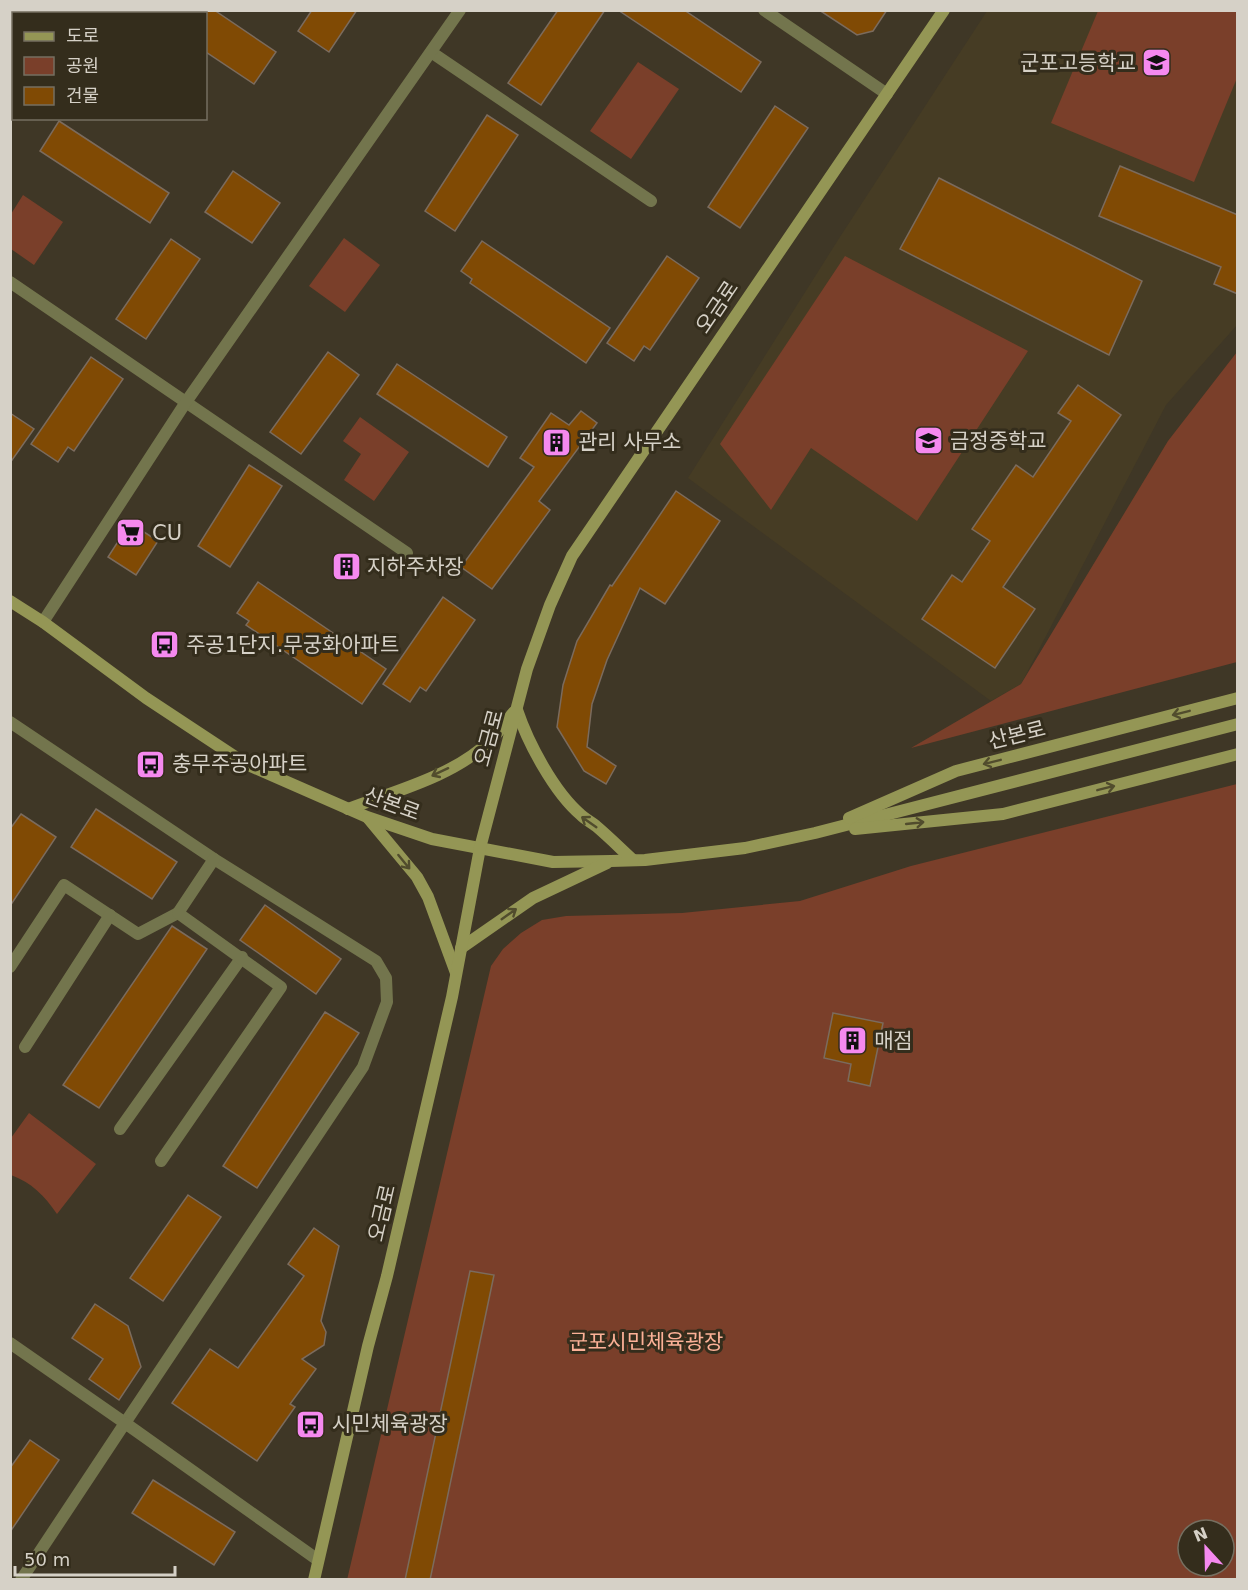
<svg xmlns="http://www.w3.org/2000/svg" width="1248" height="1590" font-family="'DejaVu Sans','Noto Sans KR',sans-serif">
	<rect width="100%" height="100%" fill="#3f3726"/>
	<!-- built -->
	<polygon fill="#463c24" points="987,11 1237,11 1237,325 1166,405 1021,684 991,701 688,478 838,240"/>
	<!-- green -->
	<g fill="#7a3f2a" fill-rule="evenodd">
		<polygon points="1098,11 1237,11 1237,78 1194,182 1051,123"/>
		<polygon points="638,62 679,89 631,159 590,131"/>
		<polygon points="23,195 63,222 34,265 11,249 11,214"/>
		<polygon points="344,238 380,265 345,312 309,286"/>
		<polygon points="845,256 1028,351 917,521 811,448 771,510 720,444"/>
		<polygon points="1237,352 1237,662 911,748 1021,684 1168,441"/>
		<polygon points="360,417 409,452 374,501 344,480 361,454 343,441"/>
		<path d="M1237,784v795l-890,1 144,-614 12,-17 18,-16 21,-13 24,-4 116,-3 118,-12 111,-35zM1188,1530h36v36h-36z"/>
		<path d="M29,1113l67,51 -39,50c-13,-19 -25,-31 -46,-39v-37z"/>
	</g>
	<!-- building -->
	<g fill="#804a04" stroke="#7b6b5d" stroke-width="1.5">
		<polygon points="206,10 214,10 276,52 254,84 206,52"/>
		<polygon points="312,10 357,10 329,52 298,31"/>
		<polygon points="558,10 605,10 541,105 508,83"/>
		<polygon points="618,10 684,10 761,62 741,92"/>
		<polygon points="819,10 887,10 873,31 857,35"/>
		<polygon points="775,106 808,128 740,228 708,207"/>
		<polygon points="487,115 518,135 455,231 425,211"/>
		<polygon points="59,121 169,193 150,223 40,151"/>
		<polygon points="1120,166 1238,215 1238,294 1214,284 1221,267 1099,216"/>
		<polygon points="233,171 280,203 252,243 205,212"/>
		<polygon points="939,178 1142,281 1109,355 900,249"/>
		<polygon points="171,239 200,259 146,339 116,319"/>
		<polygon points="482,241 610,328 586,363 470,283 472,279 461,271"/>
		<polygon points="667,256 699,278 650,350 644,346 634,361 607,343"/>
		<polygon points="328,352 359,375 301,454 270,432"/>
		<polygon points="91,357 123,379 74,451 68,447 58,462 31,444"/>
		<polygon points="397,364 507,437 488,467 377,394"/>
		<polygon points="1078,385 1121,415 1003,587 1035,609 995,668 922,619 952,575 962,582 990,541 972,529 1016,465 1033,477 1071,421 1058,413"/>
		<polygon points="581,411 597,423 539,501 550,510 492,589 461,567 534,467 520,458 551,413 569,425"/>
		<polygon points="10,413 34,429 10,463"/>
		<polygon points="249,465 282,486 230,567 198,546"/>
		<polygon points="676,491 720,521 665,604 640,588 607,660 592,704 587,747 616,766 606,784 584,771 557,727 563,685 577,641 610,585 612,586"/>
		<polygon points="130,523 158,541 136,575 108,557"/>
		<polygon points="258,582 386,669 362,704 246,625 249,621 237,613"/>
		<polygon points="443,597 475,620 426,691 420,687 410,702 383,684"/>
		<polygon points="96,809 177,862 152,899 71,847"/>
		<polygon points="21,814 56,837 10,906 10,829"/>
		<polygon points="265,905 341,959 316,994 240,940"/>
		<polygon points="172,926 207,949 99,1108 63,1085"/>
		<polygon points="325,1012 359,1033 257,1188 223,1166"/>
		<polygon points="833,1013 883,1023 870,1086 848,1081 851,1064 824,1058"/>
		<polygon points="188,1195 221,1217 163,1301 130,1278"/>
		<polygon points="314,1228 339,1246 321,1321 326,1332 324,1345 302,1359 316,1369 290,1404 295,1407 257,1461 172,1403 210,1349 238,1368 304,1276 288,1264"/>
		<polygon points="470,1271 494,1275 430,1580 405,1580"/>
		<polygon points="95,1304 128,1326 141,1367 119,1400 89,1379 103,1359 72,1338"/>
		<polygon points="30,1440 59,1460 10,1532 10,1468"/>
		<polygon points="153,1480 235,1532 214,1565 132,1513"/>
	</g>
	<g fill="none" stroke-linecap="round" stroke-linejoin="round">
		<!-- street -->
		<g stroke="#73754d" stroke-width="12">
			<polyline points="764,10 887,94"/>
			<polyline points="431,52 651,201"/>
			<polyline points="10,282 407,553"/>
			<polyline points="43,622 186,402 460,10"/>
			<polyline points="10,722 214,859 376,961 386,978 387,1002 363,1067 125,1423 10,1343"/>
			<polyline points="10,967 64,885 138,934 178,913"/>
			<polyline points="25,1047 110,915"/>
			<polyline points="120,1129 242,957"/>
			<polyline points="161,1161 281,987 178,913 214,859"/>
			<polyline points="21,1580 125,1423 318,1560"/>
		</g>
		<!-- secondary -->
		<g stroke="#949655" stroke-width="12">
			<polyline points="10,601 43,622 146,698 246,764 367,817 432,839 553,862 611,861 645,860 745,848 815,833 1238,724"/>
			<path d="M517,710c11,33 37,82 64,105 4,4 10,7 15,11 13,11 25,23 37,34"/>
			<path d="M348,809c47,-18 104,-32 142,-68 9,-9 16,-20 24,-29"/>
			<polyline points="368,818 417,877 428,897 456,973"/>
			<polyline points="849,818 956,771 1238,698"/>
			<polyline points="855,829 1003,814 1238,754"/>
			<polyline points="461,948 533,898 607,863"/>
			<polyline points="314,1580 368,1346 387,1276 452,997 480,848 527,669 550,605 572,556 944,10"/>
		</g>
	</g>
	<!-- one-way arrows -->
	<defs><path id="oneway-shaft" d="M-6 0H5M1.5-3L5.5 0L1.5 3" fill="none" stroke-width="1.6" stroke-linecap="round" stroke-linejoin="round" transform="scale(1.5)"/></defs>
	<g stroke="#514c2d">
		<use href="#oneway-shaft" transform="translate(1181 713) rotate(166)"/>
		<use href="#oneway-shaft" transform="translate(992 762) rotate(166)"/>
		<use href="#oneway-shaft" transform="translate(440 772) rotate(155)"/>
		<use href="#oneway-shaft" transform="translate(1106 788) rotate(-14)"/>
		<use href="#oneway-shaft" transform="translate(589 822) rotate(-145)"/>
		<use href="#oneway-shaft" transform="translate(915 823) rotate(-6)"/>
		<use href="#oneway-shaft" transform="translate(404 862) rotate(51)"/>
		<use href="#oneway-shaft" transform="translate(509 914) rotate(-35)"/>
	</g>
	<!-- icons -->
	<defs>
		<symbol id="school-square" viewBox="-11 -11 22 22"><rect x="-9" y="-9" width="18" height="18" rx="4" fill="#f589ef" stroke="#342d1c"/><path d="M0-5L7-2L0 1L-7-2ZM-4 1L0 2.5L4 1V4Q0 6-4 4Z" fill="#111"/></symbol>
		<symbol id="building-square" viewBox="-11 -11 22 22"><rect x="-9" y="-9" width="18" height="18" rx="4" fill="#f589ef" stroke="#342d1c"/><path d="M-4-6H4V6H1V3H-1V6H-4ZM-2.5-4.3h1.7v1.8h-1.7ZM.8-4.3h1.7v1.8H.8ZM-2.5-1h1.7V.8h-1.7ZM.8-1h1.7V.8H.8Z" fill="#111"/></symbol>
		<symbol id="supermarket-square" viewBox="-11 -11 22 22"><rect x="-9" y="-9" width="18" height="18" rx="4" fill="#f589ef" stroke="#342d1c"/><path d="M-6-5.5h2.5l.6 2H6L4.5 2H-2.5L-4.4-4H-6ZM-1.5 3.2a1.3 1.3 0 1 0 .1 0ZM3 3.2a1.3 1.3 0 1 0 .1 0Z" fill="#111"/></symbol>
		<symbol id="bus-square" viewBox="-11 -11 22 22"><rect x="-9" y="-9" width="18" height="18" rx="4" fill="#f589ef" stroke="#342d1c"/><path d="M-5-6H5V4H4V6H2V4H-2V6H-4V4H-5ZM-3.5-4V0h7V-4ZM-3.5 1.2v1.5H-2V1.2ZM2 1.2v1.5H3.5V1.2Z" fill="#111"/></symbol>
	</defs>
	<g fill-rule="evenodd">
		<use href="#school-square" x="1140" y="46" width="33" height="33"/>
		<use href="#school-square" x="912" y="424" width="33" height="33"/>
		<use href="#building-square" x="540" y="426" width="33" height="33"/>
		<use href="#supermarket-square" x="114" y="516" width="33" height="33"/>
		<use href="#building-square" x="330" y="550" width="33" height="33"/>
		<use href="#bus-square" x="148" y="628" width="33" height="33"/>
		<use href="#bus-square" x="134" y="748" width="33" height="33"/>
		<use href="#building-square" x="836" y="1024" width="33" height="33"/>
		<use href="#bus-square" x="294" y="1408" width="33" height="33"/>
	</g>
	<g text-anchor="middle" stroke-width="6" stroke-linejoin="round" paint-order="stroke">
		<!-- poi labels -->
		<g font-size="21" fill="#d6d1c7" stroke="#342d1c" text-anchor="start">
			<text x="1136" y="70" text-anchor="end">군포고등학교</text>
			<text x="950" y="448">금정중학교</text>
			<text x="578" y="449">관리 사무소</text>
			<text x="152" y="540">CU</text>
			<text x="367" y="574">지하주차장</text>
			<text x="186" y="652">주공1단지.무궁화아파트</text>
			<text x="172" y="771">충무주공아파트</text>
			<text x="874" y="1048">매점</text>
			<text x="332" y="1431">시민체육광장</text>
		</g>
		<!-- street labels -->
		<g font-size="21" fill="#d6d1c7" stroke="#342d1c">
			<text transform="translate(717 307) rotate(-56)" y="7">오금로</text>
			<text transform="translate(1017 735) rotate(-14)" y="7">산본로</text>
			<text transform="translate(489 738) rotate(-75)" y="7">오금로</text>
			<text transform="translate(392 804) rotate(20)" y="7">산본로</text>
			<text transform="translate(382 1213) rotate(-77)" y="7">오금로</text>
		</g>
		<!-- park labels -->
		<g font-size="21" fill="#fcb197" stroke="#342d1c">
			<text x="646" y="1349">군포시민체육광장</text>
		</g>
	</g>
	<!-- border -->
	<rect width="1248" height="1590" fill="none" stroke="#d6d1c7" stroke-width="24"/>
	<!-- legend -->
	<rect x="12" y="12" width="195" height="108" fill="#342d1c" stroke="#756f60" stroke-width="1.5"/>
	<rect x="24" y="32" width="30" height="9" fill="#949655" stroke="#756f60" stroke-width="1.5"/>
	<text x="66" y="42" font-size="18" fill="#d6d1c7">도로</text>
	<rect x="24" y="57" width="30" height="18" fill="#7a3f2a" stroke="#756f60" stroke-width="1.5"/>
	<text x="66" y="72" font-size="18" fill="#d6d1c7">공원</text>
	<rect x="24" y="87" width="30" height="18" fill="#804a04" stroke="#756f60" stroke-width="1.5"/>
	<text x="66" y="102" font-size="18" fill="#d6d1c7">건물</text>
	<!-- north arrow -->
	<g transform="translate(1206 1548) rotate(338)"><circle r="28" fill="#342d1c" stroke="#756f60" stroke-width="1.5"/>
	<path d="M0-4.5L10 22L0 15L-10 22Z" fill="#f589ef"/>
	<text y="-9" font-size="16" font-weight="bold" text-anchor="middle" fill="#d6d1c7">N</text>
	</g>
	<!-- scale -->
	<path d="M15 1566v9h160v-9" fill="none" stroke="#d6d1c7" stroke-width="3"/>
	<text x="24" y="1566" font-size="18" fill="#d6d1c7" stroke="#342d1c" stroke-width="4.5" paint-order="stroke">50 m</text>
</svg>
